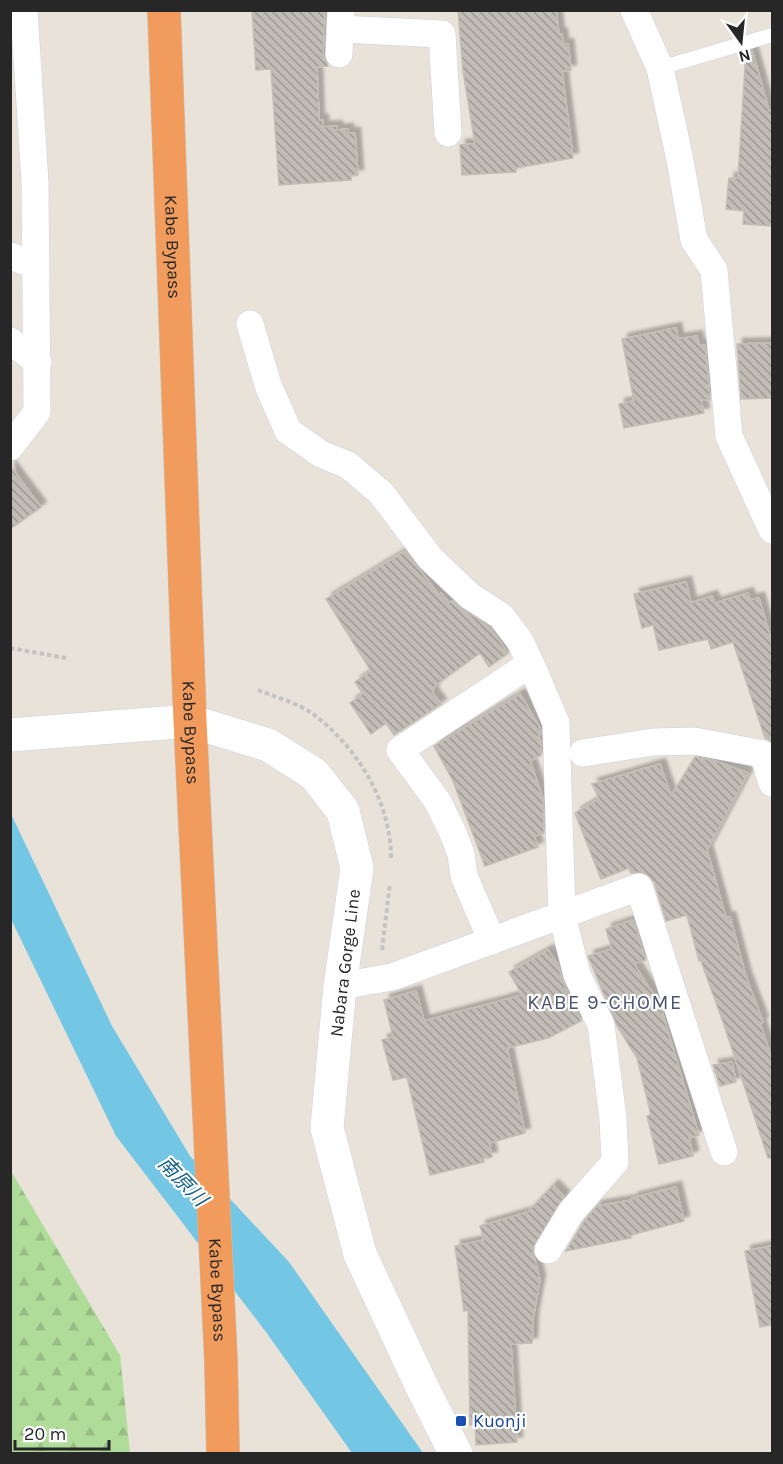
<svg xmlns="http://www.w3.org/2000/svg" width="783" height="1464" font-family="Karla,'Noto Sans JP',sans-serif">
	<defs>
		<pattern id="forest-firs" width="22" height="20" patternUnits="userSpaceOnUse" patternTransform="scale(1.5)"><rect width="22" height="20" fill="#b0dc99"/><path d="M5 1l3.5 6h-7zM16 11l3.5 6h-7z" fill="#97bd84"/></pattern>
		<pattern id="building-back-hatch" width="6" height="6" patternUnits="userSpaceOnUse" patternTransform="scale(1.5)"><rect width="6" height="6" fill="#c1bcb5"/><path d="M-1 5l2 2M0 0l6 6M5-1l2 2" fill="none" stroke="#9d9993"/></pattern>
		<filter id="shadow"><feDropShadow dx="5.5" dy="-5.5" stdDeviation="1.5" flood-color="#0004"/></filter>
	</defs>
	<rect width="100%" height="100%" fill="#e8e2d9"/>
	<!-- forest -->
	<polygon fill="url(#forest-firs)" points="11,1171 120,1355 130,1453 11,1453"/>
	<!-- water -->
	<polygon fill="#73c6e4" points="11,814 112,1026 190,1156 289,1262 423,1453 352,1453 266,1332 116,1136 11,919"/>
	<!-- building -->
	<g fill="url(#building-back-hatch)" stroke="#c3beb3" stroke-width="1.5" filter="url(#shadow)">
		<polygon points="252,10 325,10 323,53 328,66 317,67 319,120 323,120 323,127 337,126 337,130 348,129 348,133 355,133 358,175 351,175 351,180 279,185 271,69 256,70"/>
		<polygon points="458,10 556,10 559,34 562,34 563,45 568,44 571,70 562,71 573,158 516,168 516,172 462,175 460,145 475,144 463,71"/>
		<polygon points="752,50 769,111 772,111 772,226 743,224 744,211 726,209 729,178 738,178 746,52"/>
		<polygon points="676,328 678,339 697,336 699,345 705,345 710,400 701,400 704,413 624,428 619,404 634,401 622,339"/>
		<polygon points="772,343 772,398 741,399 737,344"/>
		<polygon points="10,466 41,507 10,529"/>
		<polygon points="405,551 439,595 441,593 449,603 452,601 490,628 508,653 489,667 480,653 436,685 432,692 441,704 394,735 386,723 371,734 350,703 363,694 355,682 371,671 326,599"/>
		<polygon points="686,582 691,603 712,596 715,603 748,593 750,600 759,598 772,643 772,742 765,738 733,642 711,649 708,639 659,650 653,625 642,628 634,594"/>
		<polygon points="520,694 540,728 541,734 538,736 541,742 541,755 530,761 543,799 544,833 534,836 538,847 485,866 453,781 434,746"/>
		<polygon points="695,757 715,761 748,773 707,850 726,918 730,917 746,977 763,1022 760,1023 772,1060 772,1158 768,1158 724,1025 701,961 699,961 687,915 666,921 654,882 642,872 631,873 629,868 601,879 575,813 599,799 592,784 660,764 671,796"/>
		<polygon points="633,920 646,960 634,964 660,1005 699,1135 689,1138 693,1156 659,1164 647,1116 651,1115 637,1058 617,1026 588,956 612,949 606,929"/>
		<polygon points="548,950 558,965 563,982 581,1021 548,1038 507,1048 525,1133 489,1143 492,1157 483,1158 484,1162 430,1175 407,1077 393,1080 382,1040 393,1037 384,1000 416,991 424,1021 522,995 509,972"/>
		<polygon points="732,1062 736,1082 720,1086 713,1065"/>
		<polygon points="553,1185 564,1196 532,1249 540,1280 533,1318 532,1343 511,1344 517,1442 476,1445 475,1425 470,1425 468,1310 464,1311 455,1246 484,1240 480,1226 528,1212"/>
		<polygon points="676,1187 684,1221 631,1235 631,1238 566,1251 584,1221 597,1206 632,1200 632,1198"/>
		<polygon points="772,1246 772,1325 760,1327 745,1251"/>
	</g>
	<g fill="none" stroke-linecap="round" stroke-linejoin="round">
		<defs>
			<polyline id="lane" points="660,68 772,35"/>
			<g id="street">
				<polyline points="634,10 660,68 680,160 694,240 714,270 729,436 772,530"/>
				<polyline points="340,29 442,34 448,133"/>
				<polyline points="339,54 341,10"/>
				<polyline points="10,256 35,265"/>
				<polyline points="250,324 268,385 288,431 321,454 348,465 381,493 430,558 470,596 501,616 520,641 534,671 556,723 562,915 577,975 601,1025 613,1118 615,1162 571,1212 548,1250"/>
				<polyline points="10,341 38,362"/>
				<polyline points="10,447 37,412 35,182 24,10"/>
				<polyline points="583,753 653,742 694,741 763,754 772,783"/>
				<polyline points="492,941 464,876 461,854 453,833 438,802 400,750 530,664"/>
				<polyline points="340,986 392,977 639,887 724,1152"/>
			</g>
			<polyline id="secondary" points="10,735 190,721 268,745 314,774 343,811 357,868 340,986 327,1128 360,1254 422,1387 456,1454"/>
			<g id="highway">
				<path id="s1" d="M164,10l26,711 31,640 2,93"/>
			</g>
		</defs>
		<!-- lane casing -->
		<use href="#lane" stroke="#cfd2df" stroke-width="15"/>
		<!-- street casing -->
		<use href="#street" stroke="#cfd2df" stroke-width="28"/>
		<!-- secondary casing -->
		<use href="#secondary" stroke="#cfd2df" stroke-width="34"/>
		<!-- highway casing -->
		<use href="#highway" stroke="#c3c3c3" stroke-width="34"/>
		<!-- path -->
		<g stroke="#c3c3c3" stroke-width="4" stroke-dasharray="4.5 3" stroke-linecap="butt">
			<polyline points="10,648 66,658"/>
			<path d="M258,690c17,7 40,13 55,24 45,34 79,89 78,147"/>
			<polyline points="382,950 390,883"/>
		</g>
		<!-- lane -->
		<use href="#lane" stroke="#fff" stroke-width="14"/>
		<!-- street -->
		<use href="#street" stroke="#fff" stroke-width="27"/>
		<!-- secondary -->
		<use href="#secondary" stroke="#fff" stroke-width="33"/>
		<!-- highway -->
		<use href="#highway" stroke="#f19c5c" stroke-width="33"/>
	</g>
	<!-- markers -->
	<rect fill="#1a4fb4" stroke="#fff" stroke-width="2" x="455" y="1415" width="12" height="12" rx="3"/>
	<g text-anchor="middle" stroke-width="4.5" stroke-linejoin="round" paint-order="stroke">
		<!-- street labels -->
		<g font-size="18" fill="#272727" stroke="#fff">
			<text dy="6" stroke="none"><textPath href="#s1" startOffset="237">Kabe Bypass</textPath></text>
			<text dy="6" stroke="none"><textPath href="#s1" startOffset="723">Kabe Bypass</textPath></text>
			<text transform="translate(345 963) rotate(-83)" y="6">Nabara Gorge Line</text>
			<text dy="6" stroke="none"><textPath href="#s1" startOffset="1281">Kabe Bypass</textPath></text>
		</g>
		<!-- transit labels -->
		<g font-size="18" fill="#164399" stroke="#fff" text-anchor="start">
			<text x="473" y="1427">Kuonji</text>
		</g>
		<!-- neighbourhood labels -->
		<g font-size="20" letter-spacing="1.5" fill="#4b5373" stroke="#fff">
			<text x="605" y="1009">KABE 9-CHOME</text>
		</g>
		<!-- water labels -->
		<g font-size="20" font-style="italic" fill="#17638a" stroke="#fff">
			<text transform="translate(183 1181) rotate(46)" y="7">南原川</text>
		</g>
	</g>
	<!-- border -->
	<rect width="783" height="1464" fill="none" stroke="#272727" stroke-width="24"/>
	<!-- north arrow -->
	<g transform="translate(741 42) rotate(165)" stroke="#ffffff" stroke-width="4.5" paint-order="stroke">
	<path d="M0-4.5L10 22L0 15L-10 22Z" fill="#272727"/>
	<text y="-9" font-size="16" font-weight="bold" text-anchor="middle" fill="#272727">N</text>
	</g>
	<!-- scale -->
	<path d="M15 1440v9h94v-9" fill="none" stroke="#272727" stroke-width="3"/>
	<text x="24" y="1440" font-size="18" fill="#272727" stroke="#ffffff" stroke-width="4.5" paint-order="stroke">20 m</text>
</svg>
